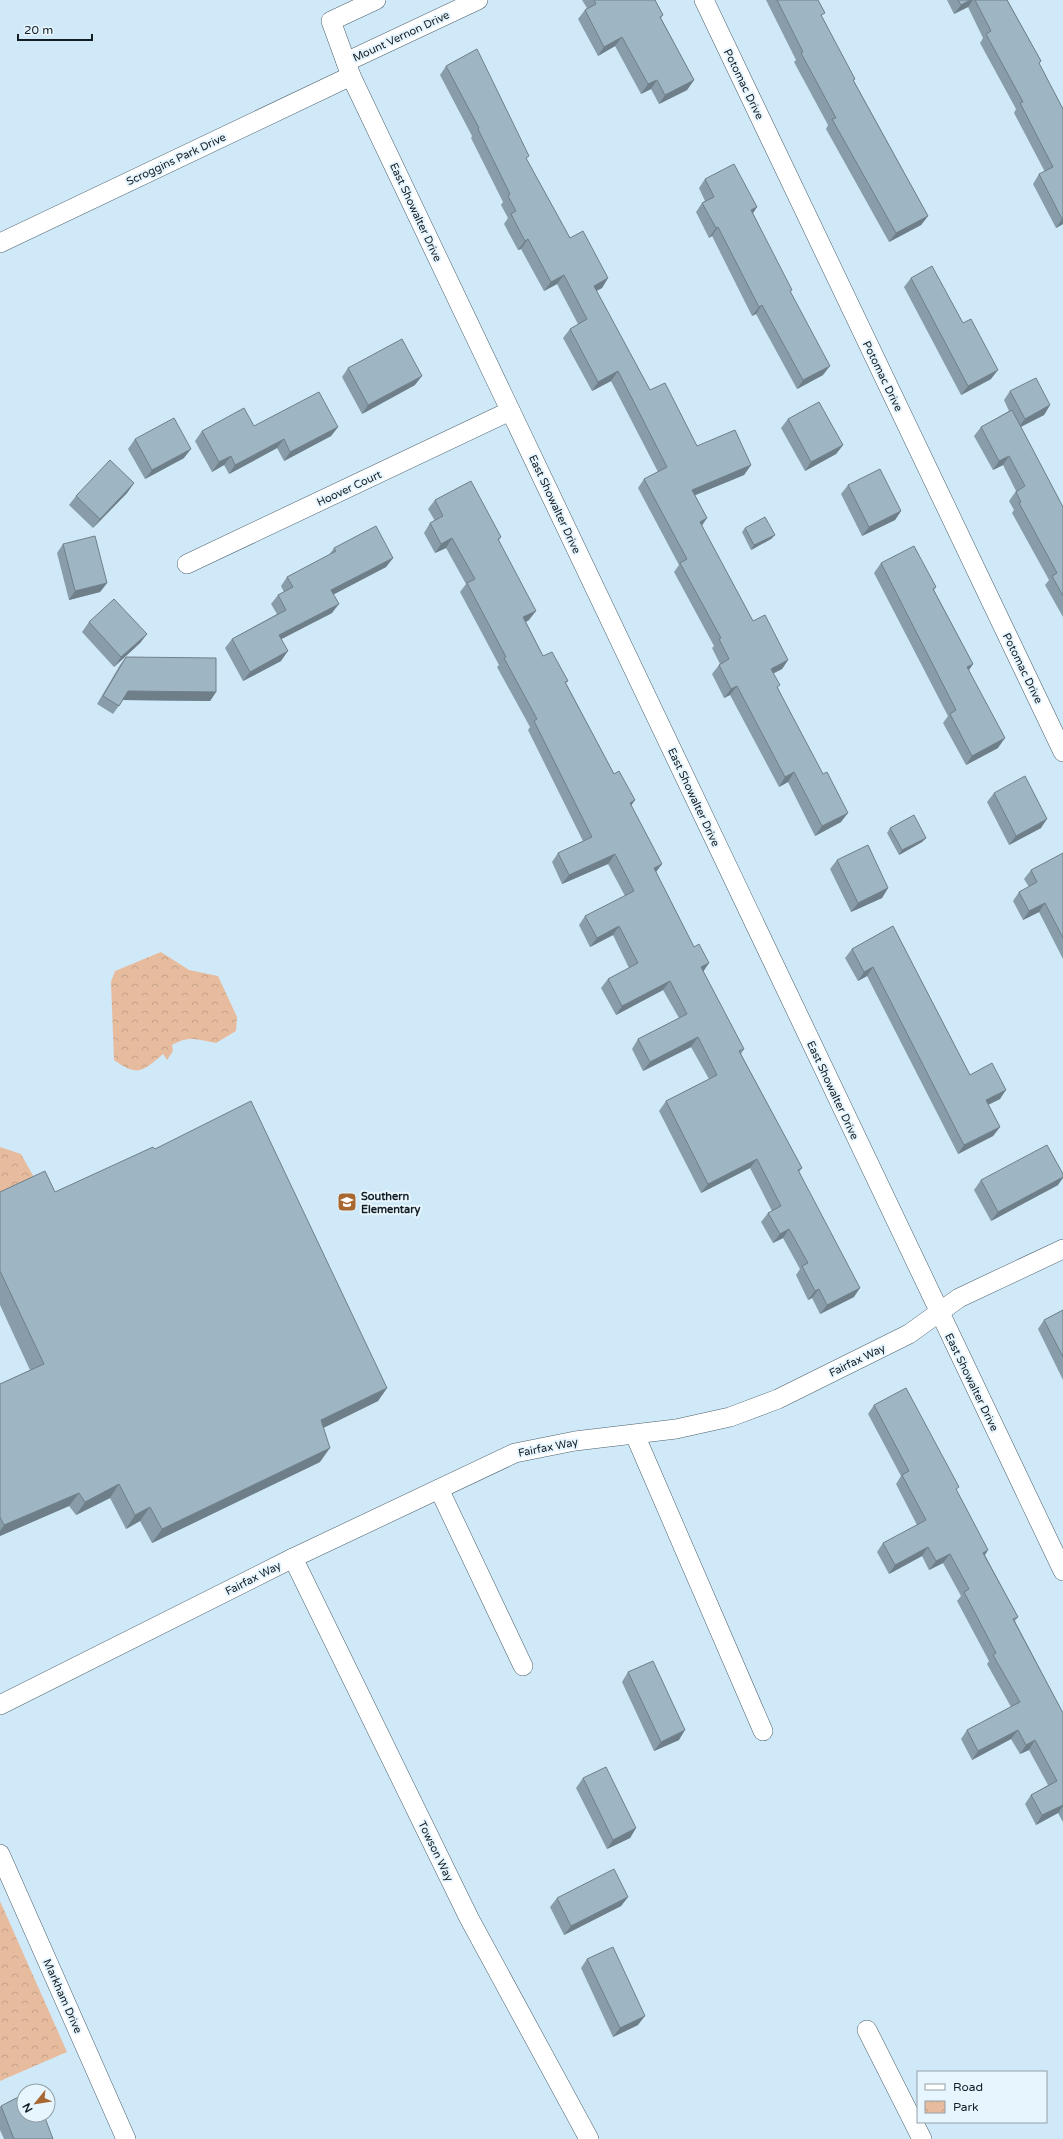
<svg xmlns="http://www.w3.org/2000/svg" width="1063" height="2139" font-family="'Varela Round',sans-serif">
	<defs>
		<pattern id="park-crowns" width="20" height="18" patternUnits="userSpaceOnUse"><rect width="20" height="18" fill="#e7bc9e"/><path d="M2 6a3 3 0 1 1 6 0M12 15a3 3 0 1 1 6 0" fill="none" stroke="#c5a188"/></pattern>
	</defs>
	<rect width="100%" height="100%" fill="#d0e9f8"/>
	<!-- park -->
	<g fill="url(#park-crowns)">
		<path d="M161,952l28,18 29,6 19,41 -1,14 -20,12c-19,-3 -26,-8 -44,2l1,6 -6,9 -4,-6c-21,18 -25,23 -49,6l-3,-78 4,-11z"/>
		<polygon points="0,1147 21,1154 36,1181 0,1201"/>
		<polygon points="0,1901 67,2052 0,2081"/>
	</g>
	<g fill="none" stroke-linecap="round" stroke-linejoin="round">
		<defs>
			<g id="street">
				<polyline points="376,0 331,21 351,76 1063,1571"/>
				<polyline points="704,0 1063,752"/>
				<polyline points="346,62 478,0"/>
				<polyline points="0,243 351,76"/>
				<polyline points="187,564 510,411"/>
				<polyline points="635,1435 763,1731"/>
				<polyline points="439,1489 523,1666"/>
				<polyline points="293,1558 469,1918 589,2139"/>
				<polyline points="0,1705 293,1558 515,1453 575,1441 676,1429 730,1417 778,1399 909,1334 959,1298 1063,1249"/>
				<polyline points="0,1854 126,2139"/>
				<polyline points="867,2030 922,2139"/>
			</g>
		</defs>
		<!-- street casing -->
		<use href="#street" stroke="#4b616e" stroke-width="20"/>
		<!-- street -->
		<use href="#street" stroke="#fff" stroke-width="19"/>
	</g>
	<!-- wall -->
	<g fill="#889da9">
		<polygon points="582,0 655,0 663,15 661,18 694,80 687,90 659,104 651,89 641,94 615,46 598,56 578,19 585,10 587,8"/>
		<polygon points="766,0 818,0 822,17 854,81 928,216 921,225 889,242 826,129 828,125 794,62 796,60"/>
		<polygon points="947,0 1008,0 1008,1 1041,61 1039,64 1063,109 1063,224 1056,228 1033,184 1039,174 1045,172 1014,113 1016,109 980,43 983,38 968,7 954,14"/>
		<polygon points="446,66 527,160 570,238 608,278 602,288 596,291 650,390 697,446 751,465 744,475 695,495 707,518 702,526 753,621 788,660 782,669 773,673 778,688 841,822 815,836 788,782 779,787 730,695 724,698 712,674 719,665 720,664 712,648 714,646 674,572 679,565 638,488 644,479 658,472 611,381 592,391 563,338 570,329 578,324 557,284 544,291 521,249 518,250 504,224 508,218 501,205 503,202 471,138 472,136 440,75"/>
		<polygon points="705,179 757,207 753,213 790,292 823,375 797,389 756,314 752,316 712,236 709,238 696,212 702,203 705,201 699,188"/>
		<polygon points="911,278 991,379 961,395 904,287"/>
		<polygon points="348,368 415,385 362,414 342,377"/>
		<polygon points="1010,391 1050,405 1044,415 1021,427 1063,507 1063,617 1045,585 1049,580 1012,513 1014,510 1009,501 1016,491 1003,465 993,470 974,436 981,427 1009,411 1004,400"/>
		<polygon points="788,419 843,445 836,454 805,471 781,428"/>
		<polygon points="254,426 338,427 331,436 284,461 277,448 229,474 224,465 212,472 195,441 202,431"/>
		<polygon points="135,439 184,458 145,479 128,449"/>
		<polygon points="134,483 127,493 93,528 69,505 76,496"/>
		<polygon points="848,485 901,511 895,520 862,536 841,494"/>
		<polygon points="435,500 501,537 499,540 529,620 526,622 543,656 568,681 566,683 614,774 635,800 631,805 662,864 656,872 694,947 709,963 703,971 744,1049 741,1054 802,1168 799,1172 854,1297 820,1314 812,1298 808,1300 796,1275 800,1269 783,1238 773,1243 761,1222 768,1213 772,1211 750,1168 701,1193 659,1111 666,1101 709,1079 691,1047 643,1071 632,1049 638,1039 679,1018 663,990 616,1015 601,988 608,979 629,968 613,935 590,947 579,925 585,916 625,896 608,864 562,884 552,862 558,853 583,841 528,730 530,727 497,667 499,665 460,592 466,584 446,548 435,553 424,533 430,523 435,521 428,509"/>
		<polygon points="745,528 775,535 771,539 751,550 742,532"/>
		<polygon points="63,544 107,583 100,592 69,600 57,553"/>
		<polygon points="334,548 393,558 386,567 334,594 332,613 281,639 281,661 243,681 225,648 232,639 277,614 271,604 278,595 284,592 281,586 287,577 329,555"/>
		<polygon points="881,563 936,587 934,590 973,664 969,670 998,748 966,765 943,723 948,716 874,573"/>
		<polygon points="89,622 147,634 140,643 114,667 82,632"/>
		<polygon points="126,657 216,692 210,701 123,700 113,714 97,704 120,665"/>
		<polygon points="994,793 1041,828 1009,845 987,802"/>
		<polygon points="890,828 926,838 922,842 899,855 887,833"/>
		<polygon points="1063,854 1063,959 1039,912 1023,920 1013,901 1019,892 1029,887 1024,879 1031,870"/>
		<polygon points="837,860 888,888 882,898 851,912 830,869"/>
		<polygon points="893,926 970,1075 1000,1099 988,1105 1000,1127 993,1136 958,1154 867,976 858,981 845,958 852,949"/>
		<polygon points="155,1149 387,1388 378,1401 323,1428 320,1462 152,1543 140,1521 126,1529 110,1498 76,1515 69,1506 0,1536 0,1384 30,1370 0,1305 0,1192 55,1192"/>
		<polygon points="981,1180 1058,1185 991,1221 974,1190"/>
		<polygon points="1063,1310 1063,1380 1038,1329 1044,1320"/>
		<polygon points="874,1405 957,1491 988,1550 985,1555 1018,1617 1015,1621 1063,1713 1063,1822 1058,1813 1036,1825 1025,1804 1031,1795 1048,1785 1029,1750 1020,1754 1011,1739 972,1760 961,1739 967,1730 1011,1707 987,1664 989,1661 957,1601 961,1596 943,1563 929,1570 922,1556 889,1574 877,1552 883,1543 917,1525 896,1484 901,1476 868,1414"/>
		<polygon points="628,1672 679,1740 654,1751 622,1682"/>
		<polygon points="583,1778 636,1828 630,1838 607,1849 576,1788"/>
		<polygon points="628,1897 621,1906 564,1935 550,1907 557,1898"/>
		<polygon points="587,1959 638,2025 613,2037 581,1968"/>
		<polygon points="1,2106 53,2139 4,2139 0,2130 0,2107"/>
	</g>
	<!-- shaded-wall -->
	<g fill="#6f7f89">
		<polygon points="970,0 973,0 968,7 954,14 961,5"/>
		<polygon points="622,37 615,46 598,56 604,47"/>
		<polygon points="657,80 651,89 641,94 648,84"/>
		<polygon points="694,80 687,90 659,104 665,95"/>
		<polygon points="757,207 751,216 751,210"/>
		<polygon points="928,216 921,225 889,242 896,233"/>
		<polygon points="1063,218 1063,224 1056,228 1062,219"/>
		<polygon points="718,227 712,236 709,238 716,228"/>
		<polygon points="528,239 521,249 518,250 525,241"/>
		<polygon points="564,275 557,284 544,291 551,282"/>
		<polygon points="608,278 602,288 587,296 594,286"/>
		<polygon points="762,305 756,314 752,316 759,307"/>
		<polygon points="830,366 823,375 797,389 803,380"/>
		<polygon points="998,370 991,379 961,395 968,386"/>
		<polygon points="618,371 611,381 592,391 598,382"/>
		<polygon points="422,376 415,385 362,414 368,405"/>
		<polygon points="1050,405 1044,415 1018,428 1025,419"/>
		<polygon points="338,427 331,436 284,461 290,452"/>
		<polygon points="284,439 277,448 229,474 235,465"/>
		<polygon points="843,445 836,454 805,471 811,462"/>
		<polygon points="191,449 184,458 145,479 152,470"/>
		<polygon points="231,456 224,465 212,472 219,462"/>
		<polygon points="1009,456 1003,465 993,470 999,461"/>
		<polygon points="751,465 744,475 686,499 692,490"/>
		<polygon points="134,483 127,493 93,528 100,519"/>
		<polygon points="901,511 895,520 862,536 869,527"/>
		<polygon points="707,518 700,527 700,522"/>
		<polygon points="775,535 771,539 751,550 754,545"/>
		<polygon points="452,538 446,548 435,553 441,544"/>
		<polygon points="393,558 386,567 325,599 331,590"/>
		<polygon points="107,583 100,592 69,600 75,591"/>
		<polygon points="339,604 332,613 272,644 279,635"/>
		<polygon points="536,611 529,620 517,627 523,617"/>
		<polygon points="147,634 140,643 114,667 121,657"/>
		<polygon points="288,651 281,661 243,681 250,672"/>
		<polygon points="788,660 782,669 765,678 771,669"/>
		<polygon points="973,664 966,674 967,667"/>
		<polygon points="737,686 730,695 724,698 731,689"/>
		<polygon points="128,691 216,692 210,701 122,700"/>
		<polygon points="1005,738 998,748 966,765 972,756"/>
		<polygon points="794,772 788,782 779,787 785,777"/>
		<polygon points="635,800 628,810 630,803"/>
		<polygon points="848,813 841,822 815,836 822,826"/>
		<polygon points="1047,819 1041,828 1009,845 1016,836"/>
		<polygon points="926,838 922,842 899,855 902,850"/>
		<polygon points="615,854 608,864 562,884 569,875"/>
		<polygon points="662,864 655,873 654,868"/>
		<polygon points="888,888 882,898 851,912 858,903"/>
		<polygon points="1045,903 1039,912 1023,920 1029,911"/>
		<polygon points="619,926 613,935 590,947 597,938"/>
		<polygon points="709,963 703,972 701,967"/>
		<polygon points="873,967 867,976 858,981 864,972"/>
		<polygon points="670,981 663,990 616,1015 622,1006"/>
		<polygon points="698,1037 691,1047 643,1071 650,1062"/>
		<polygon points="1006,1090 1000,1099 979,1109 986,1100"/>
		<polygon points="1000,1127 993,1136 958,1154 964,1145"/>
		<polygon points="757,1159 750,1168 701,1193 708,1184"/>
		<polygon points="1063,1177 1063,1178 1058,1185 991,1221 998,1212"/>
		<polygon points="789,1229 783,1238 773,1243 780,1234"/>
		<polygon points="860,1288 854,1297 820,1314 827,1305"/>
		<polygon points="819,1289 812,1298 808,1300 815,1291"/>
		<polygon points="387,1388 378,1401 311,1434 321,1420"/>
		<polygon points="330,1448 320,1462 152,1543 162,1529"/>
		<polygon points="119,1484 110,1498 76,1515 85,1502"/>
		<polygon points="79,1493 69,1506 0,1536 0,1531 4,1525"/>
		<polygon points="150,1507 140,1521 126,1529 135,1515"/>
		<polygon points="928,1547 922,1556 889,1574 895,1565"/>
		<polygon points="988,1550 982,1559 983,1553"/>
		<polygon points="950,1554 943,1563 929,1570 936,1561"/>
		<polygon points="685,1730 679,1740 654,1751 661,1742"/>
		<polygon points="1018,1730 1011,1739 972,1760 978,1751"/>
		<polygon points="1035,1740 1029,1750 1020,1754 1026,1745"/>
		<polygon points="1063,1805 1063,1806 1058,1813 1036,1825 1042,1815"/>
		<polygon points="636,1828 630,1838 607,1849 613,1840"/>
		<polygon points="628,1897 621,1906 564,1935 571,1926"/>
		<polygon points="645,2016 638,2025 613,2037 620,2028"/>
	</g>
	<!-- building -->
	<g fill="#9eb6c4" stroke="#6f7f89">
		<polygon points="594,0 655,0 663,15 660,17 694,80 665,95 657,80 648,84 622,37 604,47 585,10 596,4"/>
		<polygon points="777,0 818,0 825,13 821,15 855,79 853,80 928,216 896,233 832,119 836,118 801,53 803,52"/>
		<polygon points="958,0 970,0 961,5"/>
		<polygon points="975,0 1007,0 1041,61 1039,63 1063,109 1063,218 1062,219 1039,174 1053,167 1020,103 1023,102 986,34 991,31"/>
		<polygon points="477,49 529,156 526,158 570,238 583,231 608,278 594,286 650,390 665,383 697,446 735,430 751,465 692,490 707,518 700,522 753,621 765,615 788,660 771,669 780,685 777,687 823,774 827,772 848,813 822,826 794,772 785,777 737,686 731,689 719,665 729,659 719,639 721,638 680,563 687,559 644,479 667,467 618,371 598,382 570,329 587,319 564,275 551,282 528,239 525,241 511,214 516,211 508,196 510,194 478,129 479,128 446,66"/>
		<polygon points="734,164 757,207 751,210 792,290 790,291 830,366 803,380 762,305 759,307 718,227 716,228 702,203 714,197 705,179"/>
		<polygon points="932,266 963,323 971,319 998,370 968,386 911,278"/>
		<polygon points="402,339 422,376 368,405 348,368"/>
		<polygon points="1036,378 1050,405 1025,419 1010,391"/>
		<polygon points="319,392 338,427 290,452 284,439 235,465 231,456 219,462 202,431 244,408 254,426"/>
		<polygon points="819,402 843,445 811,462 788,419"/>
		<polygon points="1012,410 1063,507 1063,596 1052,576 1057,573 1019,503 1021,502 1016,492 1025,486 1009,456 999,461 981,427"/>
		<polygon points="174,418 191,449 152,470 135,439"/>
		<polygon points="110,460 134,483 100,519 76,496"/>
		<polygon points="880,469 901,511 869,527 848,485"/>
		<polygon points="471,481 501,537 498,539 536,611 523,617 543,656 552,652 568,681 565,682 614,774 619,771 635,800 630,803 662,864 654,868 694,947 699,944 709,963 701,967 744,1049 739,1051 802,1168 798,1170 860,1288 827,1305 819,1289 815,1291 802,1266 808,1263 789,1229 780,1234 768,1213 781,1206 757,1159 708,1184 666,1101 717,1075 698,1037 650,1062 638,1039 687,1014 670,981 622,1006 608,979 638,963 619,926 597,938 585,916 634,891 615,854 569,875 558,853 592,837 534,721 537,719 504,658 506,657 467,583 475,579 452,538 441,544 430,523 443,516 435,500"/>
		<polygon points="765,517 775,535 754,545 745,528"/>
		<polygon points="376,526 393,558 331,590 339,604 279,635 288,651 250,672 232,639 286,610 278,595 293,587 287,577 336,551 334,548"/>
		<polygon points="95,536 107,583 75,591 63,544"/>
		<polygon points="914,546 936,587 933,589 973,664 967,667 1005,738 972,756 950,714 956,710 881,563"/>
		<polygon points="114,599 147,634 121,657 89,622"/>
		<polygon points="126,657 216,658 216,692 128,691 119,706 103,696"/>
		<polygon points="1025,776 1047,819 1016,836 994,793"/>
		<polygon points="914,815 926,838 902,850 890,828"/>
		<polygon points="868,845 888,888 858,903 837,860"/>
		<polygon points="1063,853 1063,938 1045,903 1029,911 1019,892 1037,882 1031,870"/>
		<polygon points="893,926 970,1075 992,1063 1006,1090 986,1100 1000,1127 964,1145 873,967 864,972 852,949"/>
		<polygon points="251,1101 387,1388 321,1420 330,1448 162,1529 150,1507 135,1515 119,1484 85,1502 79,1493 4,1525 0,1517 0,1384 44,1364 0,1271 0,1192 45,1171 55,1192 153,1147 155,1149"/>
		<polygon points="1047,1145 1063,1174 1063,1177 998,1212 981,1180"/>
		<polygon points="1063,1310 1063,1357 1044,1320"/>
		<polygon points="906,1388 959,1487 956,1489 988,1550 983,1553 1018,1617 1013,1619 1063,1713 1063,1805 1042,1815 1031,1795 1057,1781 1035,1740 1026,1745 1018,1730 978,1751 967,1730 1020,1702 993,1655 996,1653 964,1592 969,1589 950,1554 936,1561 928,1547 895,1565 883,1543 926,1520 902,1475 909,1471 874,1405"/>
		<polygon points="653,1661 685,1730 661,1742 628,1672"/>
		<polygon points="606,1767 636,1828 613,1840 583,1778"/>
		<polygon points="614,1869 628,1897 571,1926 557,1898"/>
		<polygon points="613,1947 645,2016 620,2028 587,1959"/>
		<polygon points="24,2094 24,2115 44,2115 53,2139 14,2139 1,2106"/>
	</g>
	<!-- icons -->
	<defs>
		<symbol id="school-square" viewBox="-11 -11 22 22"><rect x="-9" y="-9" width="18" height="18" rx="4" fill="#a96732" stroke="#e6f5fe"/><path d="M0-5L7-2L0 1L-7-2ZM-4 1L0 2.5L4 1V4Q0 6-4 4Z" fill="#fff"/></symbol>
	</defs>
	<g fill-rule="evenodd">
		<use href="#school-square" x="336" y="1191" width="22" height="22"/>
	</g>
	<g text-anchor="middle" stroke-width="4" stroke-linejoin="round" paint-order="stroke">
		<!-- street labels -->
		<g font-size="11" fill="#141d23" stroke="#e6f5fe">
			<text transform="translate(401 36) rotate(-25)" y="4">Mount Vernon Drive</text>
			<text transform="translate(744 84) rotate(64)" y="4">Potomac Drive</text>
			<text transform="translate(176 159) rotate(-25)" y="4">Scroggins Park Drive</text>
			<text transform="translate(416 212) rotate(65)" y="4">East Showalter Drive</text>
			<text transform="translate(883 376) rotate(64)" y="4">Potomac Drive</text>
			<text transform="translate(349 488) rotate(-25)" y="4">Hoover Court</text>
			<text transform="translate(555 504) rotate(65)" y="4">East Showalter Drive</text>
			<text transform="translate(1023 668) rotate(64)" y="4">Potomac Drive</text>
			<text transform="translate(694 797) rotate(65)" y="4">East Showalter Drive</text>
			<text transform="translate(833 1090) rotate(65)" y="4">East Showalter Drive</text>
			<text transform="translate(857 1360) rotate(-26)" y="4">Fairfax Way</text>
			<text transform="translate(972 1382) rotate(64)" y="4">East Showalter Drive</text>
			<text transform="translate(548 1447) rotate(-11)" y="4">Fairfax Way</text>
			<text transform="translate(253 1578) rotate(-27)" y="4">Fairfax Way</text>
			<text transform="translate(436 1851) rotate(64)" y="4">Towson Way</text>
			<text transform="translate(63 1996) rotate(66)" y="4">Markham Drive</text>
		</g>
		<!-- poi labels -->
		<g font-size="11" font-weight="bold" fill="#141d23" stroke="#e6f5fe" text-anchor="start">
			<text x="361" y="1200">Southern<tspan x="361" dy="13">Elementary</tspan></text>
		</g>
	</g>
	<!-- legend -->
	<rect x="917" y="2071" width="130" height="52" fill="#e6f5fe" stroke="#929fa6"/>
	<rect x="925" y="2084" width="20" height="6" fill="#ffffff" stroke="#929fa6"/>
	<text x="953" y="2091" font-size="12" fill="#141d23">Road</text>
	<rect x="925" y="2101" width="20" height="12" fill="url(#park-crowns)" stroke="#929fa6"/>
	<text x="953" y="2111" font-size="12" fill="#141d23">Park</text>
	<!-- north arrow -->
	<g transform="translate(36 2103) rotate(240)"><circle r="19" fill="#e6f5fe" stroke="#929fa6"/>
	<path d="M0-3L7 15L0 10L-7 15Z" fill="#a96732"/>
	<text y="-6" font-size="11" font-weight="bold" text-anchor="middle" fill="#141d23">N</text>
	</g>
	<!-- scale -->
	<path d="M18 34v6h74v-6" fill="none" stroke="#141d23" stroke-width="2"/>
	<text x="24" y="34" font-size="12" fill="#141d23" stroke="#e6f5fe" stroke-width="3" paint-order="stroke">20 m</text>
</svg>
